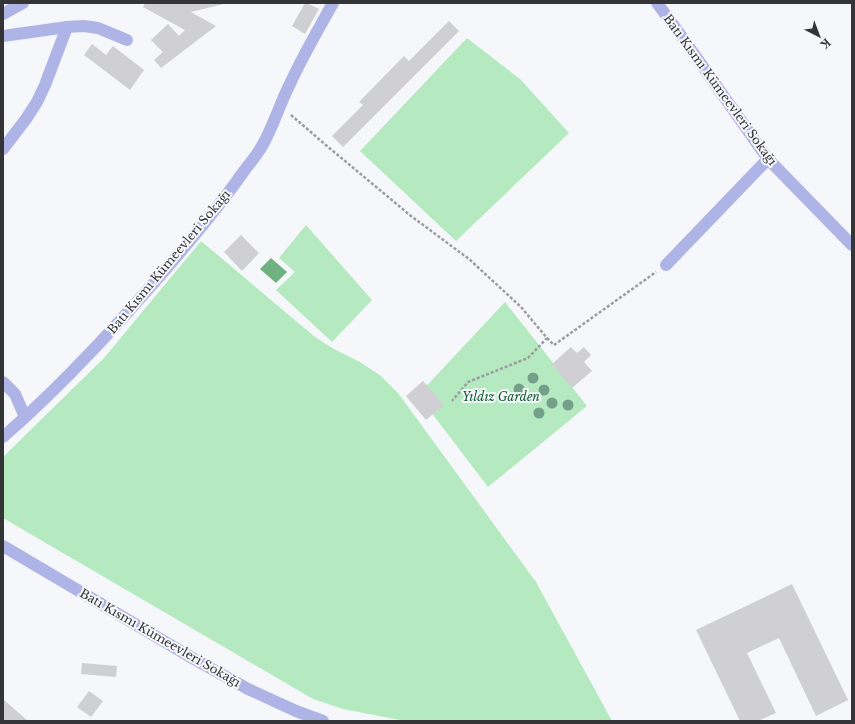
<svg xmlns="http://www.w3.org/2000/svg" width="855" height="724" font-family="'Libre Baskerville',serif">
	<rect width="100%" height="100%" fill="#f6f7fb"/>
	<!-- green -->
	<g fill="#b5eac1">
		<polygon points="467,38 520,79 569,133 456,241 360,151"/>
		<polygon points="306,225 372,300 332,342 276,290 295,272 279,258"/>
		<polygon points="201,241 315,337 334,349 360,362 381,376 398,393 536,582 612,721 405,721 343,709 313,699 3,518 3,457 104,358"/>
		<polygon points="505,302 587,406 488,487 418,395"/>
	</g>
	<!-- water -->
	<polygon fill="#6fb280" points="271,258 287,272 276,283 260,269"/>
	<!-- building -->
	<g fill="#cfcfd4">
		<polygon points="145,3 224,3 224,4 191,12 216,26 161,68 154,60 163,52 151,40 168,24 179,36 185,30 143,7"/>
		<polygon points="305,3 307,3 319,9 305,34 292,26"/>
		<polygon points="449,21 459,31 343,147 332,136 363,105 359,102 404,56 409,61"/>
		<polygon points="92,44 106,55 113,46 144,70 130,90 84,55"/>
		<polygon points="241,235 259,253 242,271 224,252"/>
		<polygon points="571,347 577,353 584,347 591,355 584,362 592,371 572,388 552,364"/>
		<polygon points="423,381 444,405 426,420 406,396"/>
		<polygon points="792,584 848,700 816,716 779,638 747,653 776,713 758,721 740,721 696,630"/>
		<polygon points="82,663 117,666 116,677 81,674"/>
		<polygon points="89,691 103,701 91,717 77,707"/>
		<polygon points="3,699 28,721 3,721"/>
	</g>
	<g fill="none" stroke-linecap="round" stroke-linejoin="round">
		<!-- path -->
		<g stroke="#9b9c9f" stroke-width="2.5" stroke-dasharray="3 2" stroke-linecap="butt">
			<polyline points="291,115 327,146 411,216 469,259 521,307 547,338 528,358 468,382 452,401"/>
			<polyline points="547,338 554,345 656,272"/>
		</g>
		<!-- minor -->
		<g stroke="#afb4e7" stroke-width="12">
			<polyline points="657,3 682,37 768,159 852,245"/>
			<polyline points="3,14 23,3"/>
			<polyline points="3,36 67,27 84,26 98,28 127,40"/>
			<polyline points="3,149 26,119 37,102 45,85 67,27"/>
			<polyline points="666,265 768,159"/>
			<polyline points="3,382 15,394 25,417"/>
			<path d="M3,437c63,-55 119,-117 174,-181 23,-27 46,-55 67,-85 6,-8 13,-16 18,-25 11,-19 17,-40 27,-60 13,-29 29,-56 44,-83"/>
			<polyline points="3,546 194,659 248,689 296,711 323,721"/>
		</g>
	</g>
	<!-- trees -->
	<g fill="#74a089">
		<circle cx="533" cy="378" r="5.5"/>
		<circle cx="519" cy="389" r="5.5"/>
		<circle cx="544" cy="390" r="5.5"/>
		<circle cx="552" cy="403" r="5.5"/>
		<circle cx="568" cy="405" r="5.5"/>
		<circle cx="539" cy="413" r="5.5"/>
	</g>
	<g text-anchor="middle" stroke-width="4" stroke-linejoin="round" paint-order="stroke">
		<!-- street labels -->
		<g font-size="12" fill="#353537" stroke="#f6f7fb">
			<text transform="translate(720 90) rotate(54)" y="4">Batı Kısmı Kümeevleri Sokağı</text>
			<text transform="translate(169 262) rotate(-50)" y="4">Batı Kısmı Kümeevleri Sokağı</text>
			<text transform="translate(160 638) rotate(30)" y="4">Batı Kısmı Kümeevleri Sokağı</text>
		</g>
		<!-- park labels -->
		<g font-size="12" font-style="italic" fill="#0a592b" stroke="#f6f7fb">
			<text x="501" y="401">Yıldız Garden</text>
		</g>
	</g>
	<!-- border -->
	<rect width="855" height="724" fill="none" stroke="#353537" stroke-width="8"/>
	<!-- north arrow -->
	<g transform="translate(819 36) rotate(138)" stroke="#f6f7fb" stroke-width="3" paint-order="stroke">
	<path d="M0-3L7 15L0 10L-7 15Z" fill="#353537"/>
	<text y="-6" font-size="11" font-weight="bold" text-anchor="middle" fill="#353537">K</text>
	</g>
</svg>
